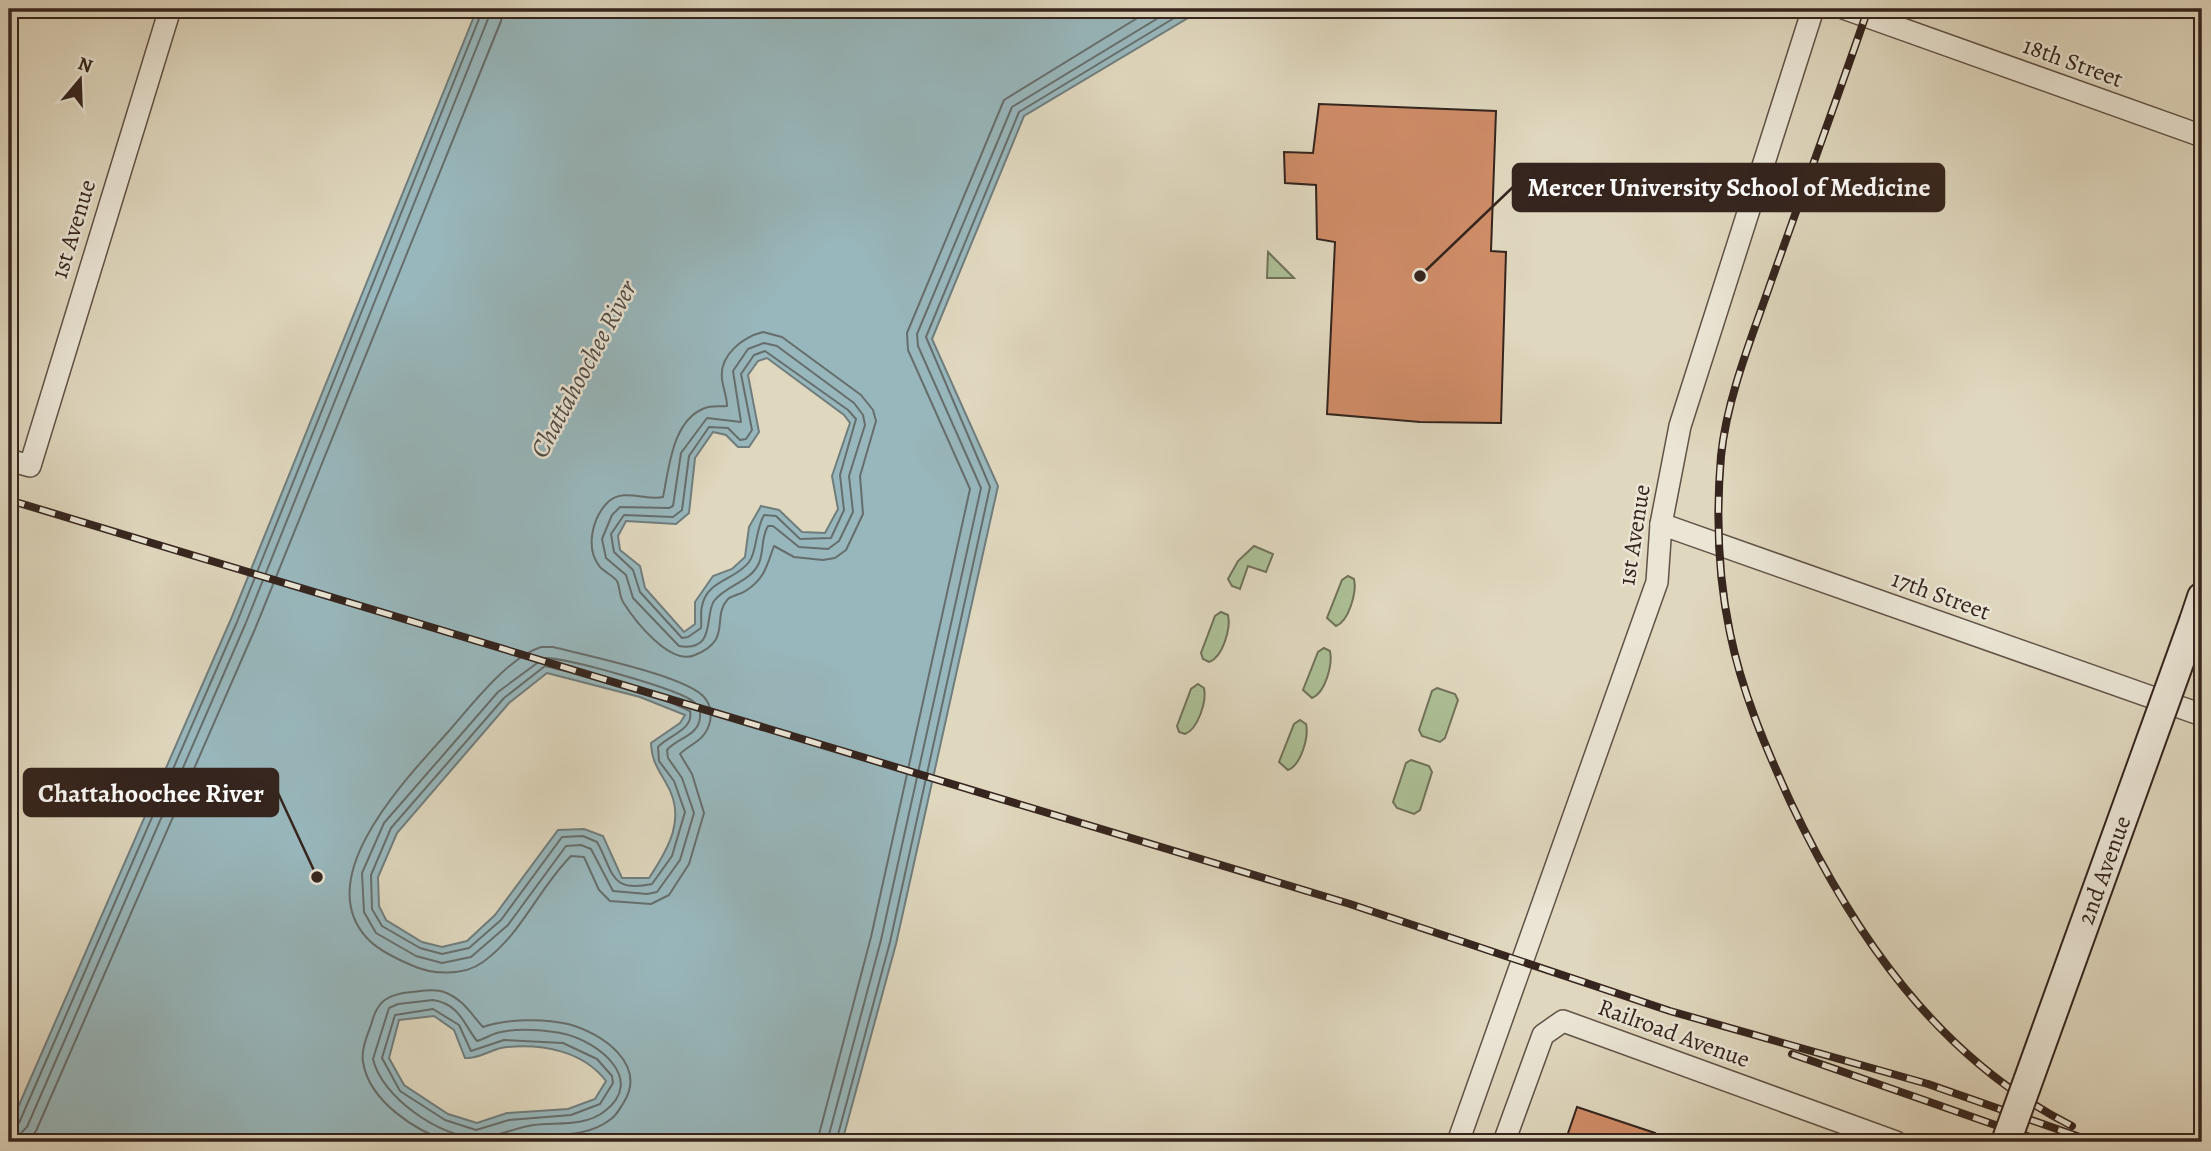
<svg xmlns="http://www.w3.org/2000/svg" width="2211" height="1151" font-family="Alegreya,serif">
	<rect width="100%" height="100%" fill="#dfd7be"/>
	<filter id="stains"><feTurbulence type="fractalNoise" baseFrequency=".00286" numOctaves="4"/><feColorMatrix values="0 0 0 0 .2 0 0 0 0 .09 0 0 0 0 .02 0 0 0 .5 -.17"/></filter>
	<radialGradient id="worn" r=".72"><stop offset=".6" stop-color="#630" stop-opacity="0"/><stop offset="1" stop-color="#630" stop-opacity=".3"/></radialGradient>
	<!-- green -->
	<g fill="#acbf96" stroke="#70725a" stroke-width="2">
		<polygon points="1268,252 1294,278 1267,278"/>
		<polygon points="1254,546 1273,554 1266,572 1248,566 1240,589 1232,586 1228,579 1238,561"/>
		<path d="M1348,576l6,3c3,13 -5,42 -18,47l-9,-8 15,-38z"/>
		<path d="M1221,612l7,3c3,13 -5,42 -19,47l-6,-3 -2,-6 14,-37z"/>
		<path d="M1324,648l6,3c3,14 -5,42 -18,47l-9,-8 15,-38z"/>
		<path d="M1198,684l6,4c3,13 -6,41 -19,46l-6,-2 -2,-6 14,-37z"/>
		<polygon points="1437,688 1455,694 1458,700 1445,738 1440,742 1422,736 1419,730 1432,691"/>
		<path d="M1300,720l6,4c3,13 -5,41 -18,46l-9,-8 15,-38z"/>
		<polygon points="1411,760 1429,766 1432,772 1420,810 1414,814 1397,808 1393,802 1406,763"/>
	</g>
	<!-- water -->
	<path fill="#98b7bc" stroke="#707d7d" stroke-width="2" fill-rule="evenodd" d="M477,9h726l-179,107 -92,223 66,147 -102,458 -54,198h-833v-14l222,-509zM767,358l77,57 6,8 -18,53 6,33 -13,24 -23,-1 -23,-22 -18,-4 -12,21 -4,30 -13,12 -19,7 -18,26v22l-11,8 -39,-44 -5,-22 -20,-16 -2,-14 8,-15 50,3 13,-11 6,-55 18,-26 13,3 12,12h11l10,-15 -11,-57 10,-14zM547,673l93,24 45,18 -5,8 -29,20c1,18 6,24 15,40 21,34 3,65 -17,95h-27l-19,-42 -19,-7 -26,1 -63,85 -28,26 -25,6 -20,-5 -36,-22 -7,-14 -1,-29 19,-44 112,-130zM434,1016l20,14 11,28c16,1 27,-10 42,-11 37,-3 76,4 99,34l-11,18 -27,10 -61,4 -30,10 -29,-9 -44,-29 -15,-27 10,-38z"/>
	<g fill="none" stroke-linecap="round" stroke-linejoin="round">
		<!-- shore -->
		<g stroke="#666e6d" stroke-width="2">
			<path d="M763,332l19,5 79,58 12,15 3,11 -16,55 3,38 -17,36 -11,8 -12,2 -29,-3 -20,-11c-7,18 -8,31 -27,44 -5,4 -14,5 -19,9 -17,18 5,41 -33,56 -25,11 -60,-34 -72,-53 -4,-7 -3,-15 -6,-21 -4,-5 -12,-9 -17,-14 -15,-18 -8,-48 7,-64 16,-16 38,-2 56,-6 6,-28 9,-77 42,-89 7,-3 15,-1 22,-2 0,-9 -4,-18 -5,-27 -3,-24 21,-42 41,-47z"/>
			<path d="M764,343l13,3 77,57 9,12 2,10 -16,51 4,36 -14,29 -11,8 -29,-2 -26,-21h-5c-7,11 -4,25 -9,37 -8,19 -33,22 -45,38 -10,14 3,51 -35,45l-46,-48 -7,-23 -20,-17 -4,-19 10,-24 8,-8 49,1 4,-2 8,-53 26,-35 34,4 -8,-51 15,-22z"/>
			<path d="M765,351l83,59 8,9 -16,56 4,35 -13,28 -31,1 -24,-23 -12,-1c-9,16 -7,37 -15,47 -13,18 -42,18 -47,44 -2,7 0,14 -1,22l-13,9 -6,1 -42,-46 -7,-22 -19,-18 -3,-18 13,-19 49,2 9,-7 7,-54 20,-29 19,1 12,12 6,-1 6,-9 -11,-56 13,-19z"/>
			<path d="M541,647h12c32,8 127,28 149,48 8,7 11,19 7,30 -5,16 -19,19 -29,29l12,20 12,39 -15,51 -20,31 -18,9 -41,-3 -11,-11 -15,-33 -13,-1c-33,33 -49,78 -88,106 -19,14 -51,13 -72,3 -14,-6 -35,-16 -45,-28 -55,-62 42,-160 82,-205 23,-26 59,-74 93,-85z"/>
			<path d="M544,658c20,-1 135,31 150,44 4,4 7,9 6,15 -1,19 -23,21 -33,33l1,8 14,20 12,35 -14,47 -23,32 -10,2 -34,-3 -22,-42 -10,-4 -15,1 -58,79 -37,32 -29,6 -26,-7 -40,-23 -12,-21 -2,-39 22,-50 114,-131z"/>
			<path d="M545,666l97,24 48,21c4,19 -21,24 -32,36l1,14 15,20 11,31 -13,44 -20,28c-43,9 -38,-12 -55,-42l-14,-6 -21,1 -61,83 -32,28 -27,6 -22,-6 -38,-22 -10,-17 -1,-34 20,-47 113,-130z"/>
			<path d="M433,1000c27,4 31,25 44,41 8,-2 16,-8 24,-9 17,-4 47,-2 64,2 33,8 81,45 40,77 -20,16 -48,11 -71,14 -18,2 -42,14 -57,13 -38,-1 -96,-42 -104,-79l16,-51 9,-4z"/>
			<polygon points="433,1009 459,1025 471,1051 504,1040 563,1043 597,1059 612,1076 613,1083 600,1104 571,1115 509,1120 476,1130 445,1120 400,1091 382,1058 395,1015"/>
			<polyline points="9,1129 19,1123 237,622 483,9"/>
			<polyline points="9,1137 19,1135 27,1127 245,625 492,9"/>
			<polyline points="27,1142 36,1131 255,629 501,21 503,9"/>
			<path d="M451,1142c-35,-10 -82,-41 -88,-80 -2,-12 4,-26 8,-37 6,-24 16,-31 41,-33 10,-1 22,-4 32,0 19,7 27,22 39,35 24,-8 59,-9 85,-3 34,9 79,40 56,78 -4,6 -7,13 -13,17 -30,24 -74,12 -109,23"/>
			<polyline points="817,1142 871,937 970,489 908,350 907,333 1004,100 1152,9"/>
			<polyline points="827,1142 881,940 981,488 918,346 917,334 1012,107 1173,9"/>
			<polyline points="836,1142 890,942 990,487 926,337 1019,112 1189,9"/>
		</g>
	</g>
	<!-- building -->
	<g fill="#ce8c67" stroke="#35251e" stroke-width="2">
		<polygon points="1319,104 1496,111 1491,251 1506,252 1501,423 1420,422 1327,414 1335,242 1317,239 1316,185 1285,183 1284,152 1313,153"/>
		<polygon points="1577,1107 1655,1133 1652,1142 1565,1142"/>
	</g>
	<g fill="none" stroke-linecap="round" stroke-linejoin="round">
		<defs>
			<g id="street">
				<polyline points="1846,9 2202,136"/>
				<polyline points="9,460 30,466 170,9"/>
				<polyline points="1661,524 2202,715"/>
				<polyline points="1458,1142 1657,582 1661,524 1680,426 1813,9"/>
				<polyline points="1504,1142 1543,1035 1563,1021 1896,1142"/>
			</g>
			<polyline id="secondary" points="2194,621 2202,597"/>
		</defs>
		<!-- street casing -->
		<use href="#street" stroke="#605246" stroke-width="24"/>
		<!-- secondary casing -->
		<use href="#secondary" stroke="#35251e" stroke-width="32"/>
		<!-- street -->
		<use href="#street" stroke="#eae5d5" stroke-width="21"/>
		<!-- secondary -->
		<use href="#secondary" stroke="#eae5d5" stroke-width="28"/>
		<defs>
			<g id="rail">
				<path d="M1868,9c-31,90 -64,180 -96,270 -19,55 -45,118 -51,177 -5,59 -3,120 9,177 12,59 35,113 60,168 63,133 148,257 282,325"/>
				<polyline points="9,500 1350,904 1670,1011 1928,1084 2094,1142"/>
				<polyline points="1792,1054 2044,1142"/>
			</g>
		</defs>
		<!-- rail casing -->
		<use href="#rail" stroke="#35251e" stroke-width="8"/>
		<!-- rail -->
		<use href="#rail" stroke="#eae5d5" stroke-width="5" stroke-dasharray="16" stroke-linecap="butt"/>
		<defs>
			<polyline id="secondary-bridge" points="2006,1142 2194,621"/>
		</defs>
		<!-- secondary-bridge casing -->
		<use href="#secondary-bridge" stroke="#35251e" stroke-width="32" stroke-linecap="butt"/>
		<!-- secondary-bridge -->
		<use href="#secondary-bridge" stroke="#eae5d5" stroke-width="28"/>
	</g>
	<g text-anchor="middle" stroke-width="5" stroke-linejoin="round" paint-order="stroke">
		<!-- street labels -->
		<g font-size="24" fill="#35251e" stroke="#eae5d5">
			<text transform="translate(2073 62) rotate(20)" y="8">18th Street</text>
			<text transform="translate(73 229) rotate(-73)" y="8">1st Avenue</text>
			<text transform="translate(1634 535) rotate(-81)" y="8">1st Avenue</text>
			<text transform="translate(1941 595) rotate(20)" y="8">17th Street</text>
			<text transform="translate(2104 870) rotate(-70)" y="8">2nd Avenue</text>
			<text transform="translate(1674 1033) rotate(20)" y="8">Railroad Avenue</text>
		</g>
		<!-- water labels -->
		<g font-size="26" font-style="italic" fill="#4e4a46" stroke="#eae5d5">
			<text transform="translate(583 369) rotate(-62)" y="9">Chattahoochee River</text>
		</g>
	</g>
	<!-- callouts -->
	<path fill="none" stroke="#35251e" stroke-width="2.5" d="M1420 276L1513 187M317 877L278 793"/>
	<g fill="#35251e" stroke="#eae5d5" stroke-width="2.5">
		<circle cx="1420" cy="276" r="7"/>
		<circle cx="317" cy="877" r="7"/>
	</g>
	<g fill="#35251e" stroke="#35251e" stroke-width="2.5">
		<rect x="1513" y="164" width="431" height="47" rx="7"/>
		<rect x="24" y="769" width="254" height="47" rx="7"/>
	</g>
	<g font-size="26" text-anchor="middle" font-weight="bold" fill="#fff">
		<text x="1729" y="196">Mercer University School of Medicine</text>
		<text x="151" y="802">Chattahoochee River</text>
	</g>
	<!-- margin -->
	<rect width="2211" height="1151" fill="none" stroke="#dfd7be" stroke-width="35"/>
	<rect x="10" y="10" width="2190" height="1130" fill="none" stroke="#35251e" stroke-width="3.5"/>
	<rect x="18" y="18" width="2176" height="1116" fill="none" stroke="#35251e" stroke-width="2"/>
	<!-- north arrow -->
	<g transform="translate(80 80) rotate(19)" stroke="#eae5d5" stroke-width="5" paint-order="stroke">
	<path d="M0-5L12 26L0 18L-12 26Z" fill="#35251e"/>
	<text y="-10" font-size="19" font-weight="bold" text-anchor="middle" fill="#35251e">N</text>
	</g>
	<rect width="100%" height="100%" filter="url(#stains)"/>
	<rect width="100%" height="100%" fill="url(#worn)"/>
</svg>
